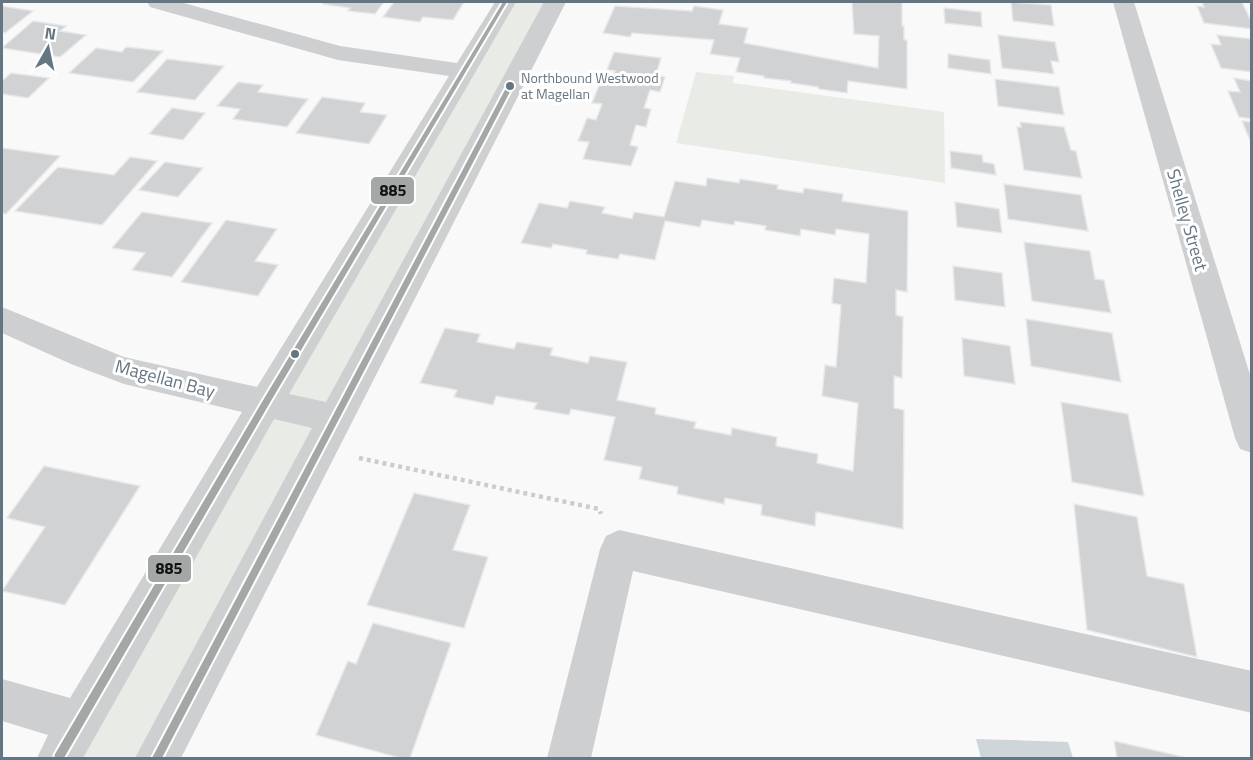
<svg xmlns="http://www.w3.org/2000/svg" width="1253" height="760" font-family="'Titillium Web',sans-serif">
	<rect width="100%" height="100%" fill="#f9f9f9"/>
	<!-- green -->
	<g fill="#e8ebe6">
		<polygon points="505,2 555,2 157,758 59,758 265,404"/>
		<polygon points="696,72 734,76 733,83 944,112 945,183 676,143"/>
	</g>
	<!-- water -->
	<polygon fill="#ced6d9" points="976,739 1068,742 1073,758 981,758"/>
	<!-- building -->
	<g fill="#d0d2d3" stroke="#e8e8e8" stroke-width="1.5">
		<polygon points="323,2 384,2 375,14 348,11 350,8 323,4"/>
		<polygon points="394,2 464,2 453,20 423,17 420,22 383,17"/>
		<polygon points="852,2 902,2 902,26 904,26 904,40 907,40 907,89 848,81 847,93 819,89 818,87 791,83 791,81 764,78 764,76 736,72 740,58 710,54 714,40 632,33 630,37 603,33 615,6 692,11 694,6 723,10 719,24 748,28 744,43 878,68 879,36 854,34"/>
		<polygon points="1011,2 1051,5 1054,26 1013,21"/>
		<polygon points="1202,2 1242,2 1252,23 1252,29 1204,23 1197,6 1204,7"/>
		<polygon points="2,6 33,11 5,33 2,32"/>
		<polygon points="944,8 981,12 982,27 945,23"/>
		<polygon points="33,21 66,26 60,31 86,35 60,57 2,48"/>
		<polygon points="998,35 1055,42 1059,62 1051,61 1054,74 1002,68"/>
		<polygon points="1217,35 1252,39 1252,72 1221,68 1211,44 1221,45"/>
		<polygon points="126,47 163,51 133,82 69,73 96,48 122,52"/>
		<polygon points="614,52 661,58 656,75 665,77 660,92 650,90 644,108 651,109 646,127 636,125 630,145 638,147 631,166 583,159 589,142 578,141 587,118 596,120 602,104 592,103 600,83 610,84 615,71 607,70"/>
		<polygon points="948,54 990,60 991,74 948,68"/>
		<polygon points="167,59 224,66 195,100 137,92"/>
		<polygon points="11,73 49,78 28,98 2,94 2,81"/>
		<polygon points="1234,78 1252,81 1252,119 1239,117 1228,91 1240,92"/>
		<polygon points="995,79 1059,87 1064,115 998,106"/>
		<polygon points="238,82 263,85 258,92 308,99 287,127 233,119 240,109 217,106"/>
		<polygon points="322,97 365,103 360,112 387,115 369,144 296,133"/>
		<polygon points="172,108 205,113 183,140 149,134"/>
		<polygon points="1242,121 1252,122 1252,145"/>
		<polygon points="1020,122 1064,127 1071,150 1076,151 1082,178 1024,170 1017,127 1021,127"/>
		<polygon points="2,148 60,156 6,214 2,213"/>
		<polygon points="950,151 982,155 983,162 994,164 996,175 951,168"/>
		<polygon points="130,157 157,161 102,225 15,211 58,167 114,175"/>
		<polygon points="165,162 203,168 178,197 139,190"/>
		<polygon points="707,178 739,183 740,179 778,185 777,189 803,193 804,188 843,194 842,201 908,211 907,292 896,290 896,315 903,317 902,378 894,376 894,408 904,410 903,529 816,512 815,526 761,515 762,505 725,498 724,504 677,494 678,487 639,479 642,467 604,460 615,417 571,409 569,415 534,409 537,403 496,396 493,405 454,397 457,390 420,383 445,328 480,334 477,342 514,349 517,342 553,348 550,355 588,363 590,356 627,362 617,400 656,408 655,414 696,422 694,428 731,435 732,428 777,437 776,446 818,454 817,463 853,471 858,403 822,396 825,365 836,367 841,305 832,303 834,278 866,283 869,234 836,229 835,235 801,229 800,236 765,230 766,226 735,221 734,225 702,220 700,227 665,221 655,260 620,254 618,259 586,254 587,250 553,244 551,248 521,243 539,203 567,208 570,201 605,207 602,213 632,219 634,212 664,217 675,181 706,186"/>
		<polygon points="1004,184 1081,195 1088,231 1008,219"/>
		<polygon points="955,202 999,209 1002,233 957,227"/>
		<polygon points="142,212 212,223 172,277 132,270 145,253 112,248"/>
		<polygon points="226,220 277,229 255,261 278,265 258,296 181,282"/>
		<polygon points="1024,242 1090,251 1095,279 1104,280 1111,313 1032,301"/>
		<polygon points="953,266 1002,273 1005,307 955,300"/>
		<polygon points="1026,319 1112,333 1121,382 1031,366"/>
		<polygon points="962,338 1010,346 1015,384 964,376"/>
		<polygon points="1061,402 1128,414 1144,496 1072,482"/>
		<polygon points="44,466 140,486 65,605 2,591 45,527 7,518"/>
		<polygon points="414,493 470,505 453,550 488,557 464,628 367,605"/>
		<polygon points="1074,504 1137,517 1147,576 1184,584 1197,657 1087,630"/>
		<polygon points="373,623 451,643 410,758 400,758 316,735 348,661 356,664"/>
		<polygon points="1114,741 1184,757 1184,758 1117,758"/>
	</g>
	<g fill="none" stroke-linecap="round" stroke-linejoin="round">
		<!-- path -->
		<polyline stroke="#cbcccd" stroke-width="4.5" stroke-dasharray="4 4" stroke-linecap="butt" points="359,458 599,509 601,514"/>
		<!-- minor -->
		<g fill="#cecfd0" fill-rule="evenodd">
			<polygon points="147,2 180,2 340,46 457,63 495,2 516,2 289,394 326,402 544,2 566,2 181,758 135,758 312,428 274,419 83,758 37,758 48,735 2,721 2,679 70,698 242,412 124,384 71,364 2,333 2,307 124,357 257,387 449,76 338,60 150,7"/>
			<polygon points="1113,2 1134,2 1252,381 1252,453 1240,449 1235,438"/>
			<polygon points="619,530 1252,671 1252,713 633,571 591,758 547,758 600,549 606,536"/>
		</g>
		<defs>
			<g id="bus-1">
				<polygon points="503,2 507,2 268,406 64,758 54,758 55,754 262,402"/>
				<polygon points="510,84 513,86 162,758 152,758 507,86"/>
			</g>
		</defs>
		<!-- bus-1 casing -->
		<use href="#bus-1" stroke="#fff" stroke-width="4"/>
		<!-- bus-1 -->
		<use href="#bus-1" fill="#a3a7a5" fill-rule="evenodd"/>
	</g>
	<!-- markers -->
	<g fill="#657683" stroke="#fff" stroke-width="2">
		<circle cx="510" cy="86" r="5"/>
		<circle cx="295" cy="354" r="5"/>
	</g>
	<g text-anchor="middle" stroke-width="6" stroke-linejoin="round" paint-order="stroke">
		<!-- far-bus labels -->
		<g font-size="14" fill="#657683" stroke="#fff" text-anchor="start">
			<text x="521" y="83">Northbound Westwood<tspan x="521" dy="16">at Magellan</tspan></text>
		</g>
		<!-- street labels -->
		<g font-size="18" fill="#657683" stroke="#fff">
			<text transform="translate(1187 220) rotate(74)" y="6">Shelley Street</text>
			<text transform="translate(165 379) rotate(15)" y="6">Magellan Bay</text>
		</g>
	</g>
	<g stroke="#fff" stroke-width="2">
		<rect x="370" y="176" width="45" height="29" rx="6" fill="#a3a7a5"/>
		<rect x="147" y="554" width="45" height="29" rx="6" fill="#a3a7a5"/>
	</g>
	<g font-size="16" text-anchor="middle" font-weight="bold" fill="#111">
		<text x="393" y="196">885</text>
		<text x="169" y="574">885</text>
	</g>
	<!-- border -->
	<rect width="1253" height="760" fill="none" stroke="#657683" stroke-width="6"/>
	<!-- north arrow -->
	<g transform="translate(48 48) rotate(9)" stroke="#ffffff" stroke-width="4.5" paint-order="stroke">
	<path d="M0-4.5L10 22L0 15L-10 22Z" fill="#657683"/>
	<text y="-9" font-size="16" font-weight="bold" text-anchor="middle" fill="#657683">N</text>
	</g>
</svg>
